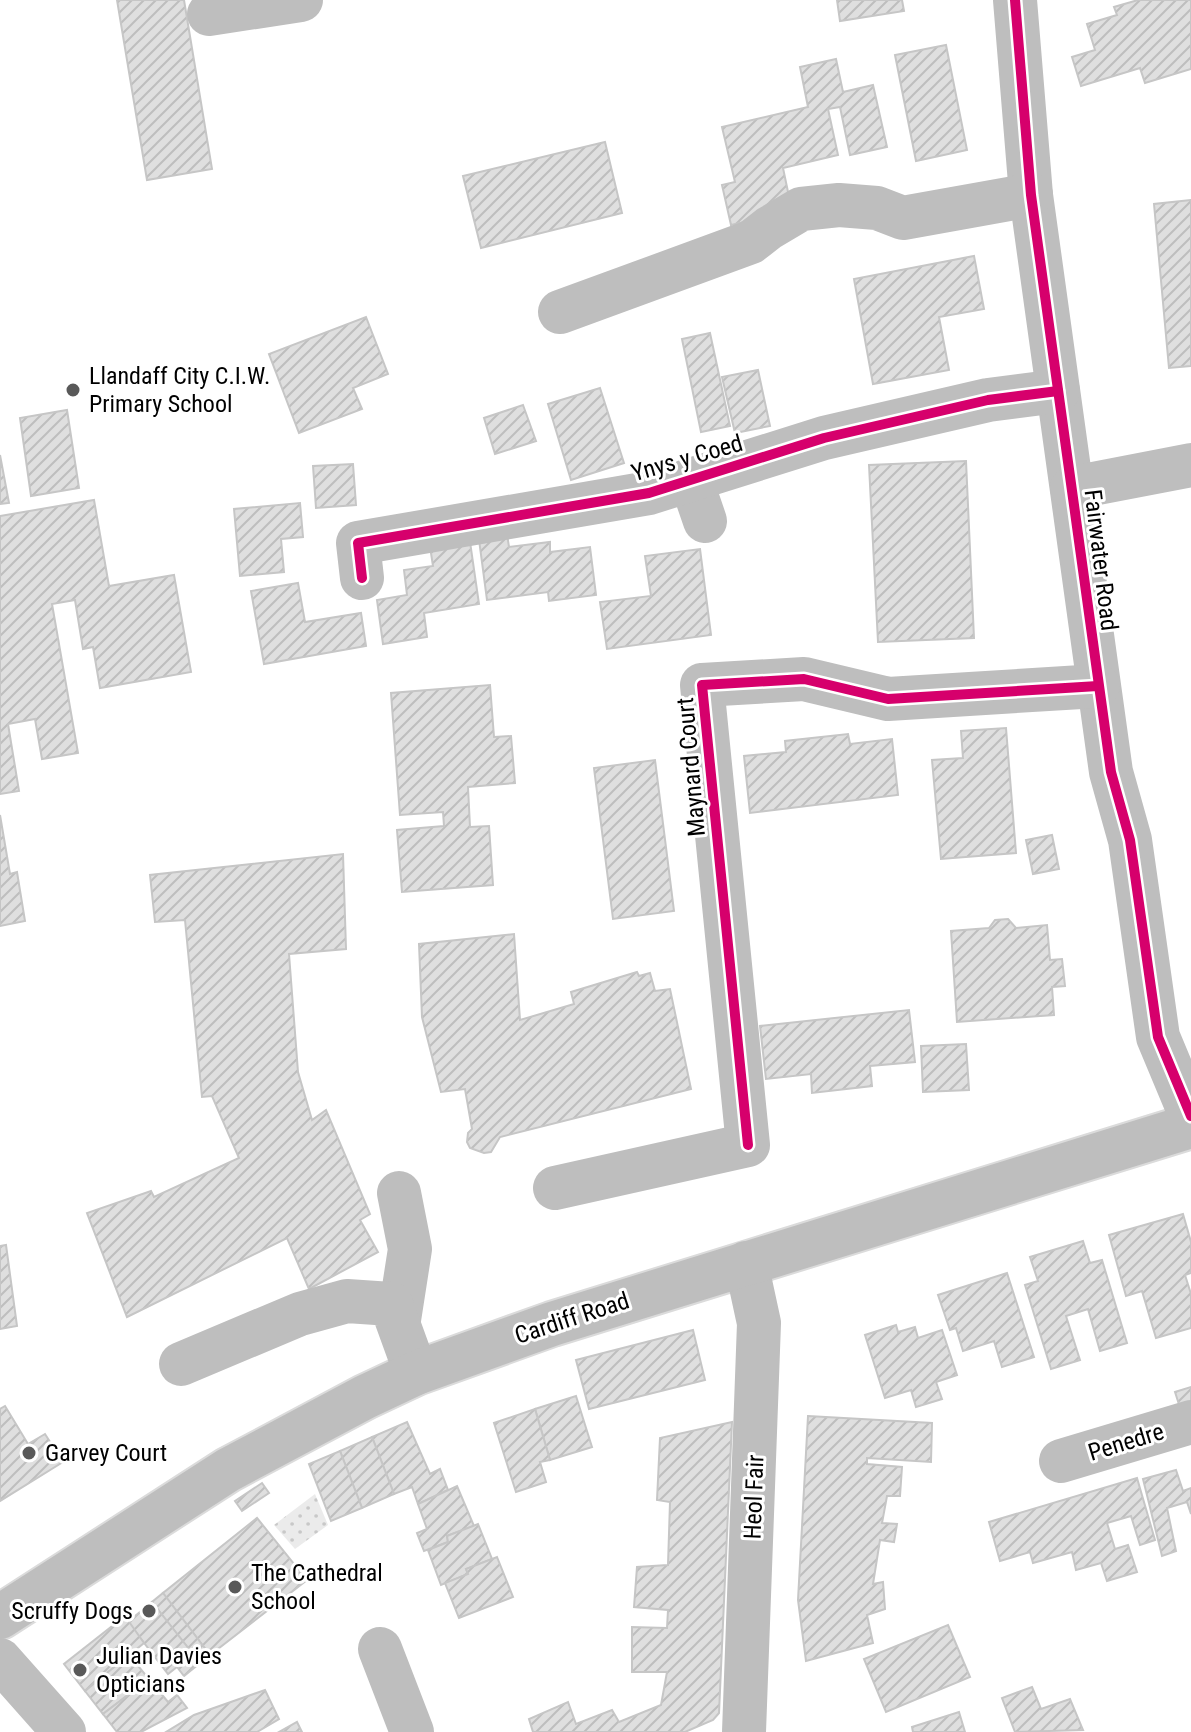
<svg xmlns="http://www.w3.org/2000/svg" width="1191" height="1732" font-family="'Roboto Condensed',sans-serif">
	<defs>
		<pattern id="garden-dots" width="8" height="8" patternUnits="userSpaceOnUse" patternTransform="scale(2)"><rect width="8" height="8" fill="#ebebeb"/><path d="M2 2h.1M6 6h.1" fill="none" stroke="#c8c8c8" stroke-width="1.8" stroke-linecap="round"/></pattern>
		<pattern id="building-hatch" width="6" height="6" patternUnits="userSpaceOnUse" patternTransform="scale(2)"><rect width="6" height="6" fill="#dfdfdf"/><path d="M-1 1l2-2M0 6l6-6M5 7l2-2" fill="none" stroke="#bebebe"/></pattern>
	</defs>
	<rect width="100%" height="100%" fill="#fff"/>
	<!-- garden -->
	<polygon fill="url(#garden-dots)" points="315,1494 328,1525 295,1549 274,1525"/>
	<!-- building -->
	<g fill="url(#building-hatch)" stroke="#c6c6c6" stroke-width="2">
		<polygon points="117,0 184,0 212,169 147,180"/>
		<polygon points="837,0 902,0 904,11 840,21"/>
		<polygon points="1138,0 1191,0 1191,69 1145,83 1140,68 1081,86 1072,57 1095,50 1087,24 1117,15 1114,7"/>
		<polygon points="946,45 967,150 916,161 895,55"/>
		<polygon points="836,59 843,92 873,85 887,147 850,155 840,107 828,109 838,155 783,168 792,211 731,225 722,185 735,182 722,127 808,107 800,67"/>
		<polygon points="605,142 622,213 481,248 463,176"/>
		<polygon points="1191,200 1191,366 1169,368 1154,204"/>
		<polygon points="974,256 984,309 939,317 949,370 873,384 854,279"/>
		<polygon points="366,317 388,374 353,388 362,409 299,433 269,354"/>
		<polygon points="710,333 730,426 701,432 682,339"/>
		<polygon points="758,370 770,426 735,433 722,377"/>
		<polygon points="600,388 624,463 571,480 548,404"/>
		<polygon points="523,405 536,441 495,454 484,418"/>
		<polygon points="67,410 79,488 31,496 20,418"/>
		<polygon points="0,455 9,503 0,504"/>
		<polygon points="966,461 974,638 878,642 869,465"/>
		<polygon points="353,464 356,505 316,508 313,466"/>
		<polygon points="94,500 109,586 174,575 191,672 100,688 93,647 83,649 75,600 52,604 78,753 42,759 35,719 8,724 19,791 0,794 0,516"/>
		<polygon points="300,503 303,537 281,539 284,572 240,576 234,509"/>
		<polygon points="506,528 509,547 550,542 550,552 590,547 596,595 549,601 548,592 487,600 478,532"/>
		<polygon points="469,535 479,604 424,613 427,637 383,644 377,600 407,595 404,570 433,566 429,540"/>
		<polygon points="700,549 711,635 607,649 600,602 651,596 645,556"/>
		<polygon points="298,583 305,622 361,613 366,646 264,664 251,591"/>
		<polygon points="490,685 494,737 511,736 515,783 468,787 470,827 489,826 493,885 402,892 397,830 444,826 443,812 400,815 391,693"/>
		<polygon points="1006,728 1016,853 941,859 932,760 963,758 961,731"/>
		<polygon points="848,734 850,744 892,739 898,795 750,813 744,756 786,752 785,741"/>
		<polygon points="655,760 674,911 613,919 594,768"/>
		<polygon points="0,815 10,874 17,872 25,921 0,926"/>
		<polygon points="1052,835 1059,869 1033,874 1026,840"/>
		<polygon points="343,854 346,949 289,954 298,1072 312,1120 326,1110 370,1214 360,1220 378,1252 309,1289 287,1238 127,1317 87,1213 151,1191 154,1197 239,1158 212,1096 202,1097 185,920 155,922 150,875"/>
		<polygon points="1008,919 1016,928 1047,925 1050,960 1062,959 1065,986 1052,987 1054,1015 957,1022 951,931 989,928 995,920"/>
		<polygon points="514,934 520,1020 574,1004 571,992 637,972 639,976 650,973 655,991 670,989 691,1089 500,1137 491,1152 484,1153 470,1148 467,1142 468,1133 472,1129 465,1089 441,1092 422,1017 419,944"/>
		<polygon points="909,1010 915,1062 870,1066 872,1086 812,1093 811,1074 766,1079 760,1026"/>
		<polygon points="966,1044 969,1090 923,1092 921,1046"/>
		<polygon points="1183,1214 1191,1242 1191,1273 1185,1275 1191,1294 1191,1328 1156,1338 1142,1291 1126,1296 1109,1235"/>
		<polygon points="1083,1241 1090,1263 1102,1260 1127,1343 1100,1351 1088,1309 1066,1316 1080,1360 1051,1369 1025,1285 1038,1281 1030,1257"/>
		<polygon points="6,1245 17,1326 0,1329 0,1246"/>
		<polygon points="1007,1273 1034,1357 1002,1367 994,1341 963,1351 956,1328 950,1330 938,1295"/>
		<polygon points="896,1325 898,1332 915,1327 918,1338 942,1330 957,1375 936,1382 942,1399 916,1407 911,1390 885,1398 865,1335"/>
		<polygon points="693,1330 705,1380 589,1409 576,1360"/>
		<polygon points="1191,1387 1191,1418 1184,1420 1175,1392"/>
		<polygon points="576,1396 592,1447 550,1460 535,1409"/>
		<polygon points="5,1406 28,1444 45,1434 63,1462 0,1501 0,1409"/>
		<polygon points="535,1409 550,1460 540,1462 546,1482 516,1492 494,1423"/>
		<polygon points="808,1416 932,1423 931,1462 867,1458 867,1464 902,1467 900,1496 887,1496 882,1523 897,1524 894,1542 880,1540 873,1584 883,1582 885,1609 867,1615 873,1643 806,1661 798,1600"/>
		<polygon points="407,1422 430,1474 440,1469 448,1490 418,1504 412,1487 394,1494 372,1437"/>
		<polygon points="732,1422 719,1713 713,1720 685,1732 533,1732 529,1719 568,1702 576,1724 612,1710 619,1722 661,1705 667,1672 632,1672 632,1627 667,1628 668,1610 634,1607 637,1567 668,1565 670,1502 657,1500 660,1438"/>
		<polygon points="372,1437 394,1494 362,1508 340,1451"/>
		<polygon points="340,1451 362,1508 331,1521 309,1464"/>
		<polygon points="1176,1470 1183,1491 1191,1488 1191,1514 1187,1502 1167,1508 1176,1551 1162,1556 1143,1479"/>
		<polygon points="1137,1478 1155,1540 1140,1545 1131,1516 1107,1523 1115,1549 1128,1545 1137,1572 1107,1581 1101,1563 1076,1570 1072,1552 1033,1563 1030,1552 1000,1561 989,1522"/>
		<polygon points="262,1483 269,1493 242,1511 235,1501"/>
		<polygon points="457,1486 474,1526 447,1536 448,1542 424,1551 417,1533 427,1529 418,1504"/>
		<polygon points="257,1518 307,1580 210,1655 163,1593"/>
		<polygon points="478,1524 492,1559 466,1569 468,1574 441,1585 428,1550 448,1542 447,1536"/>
		<polygon points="497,1557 513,1597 459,1618 445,1583 468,1574 466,1569"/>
		<polygon points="163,1593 210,1655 200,1663 152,1602"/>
		<polygon points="152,1602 200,1663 184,1676 177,1667 168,1674 128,1622"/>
		<polygon points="125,1616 144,1643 85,1691 64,1664"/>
		<polygon points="948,1625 970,1677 886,1712 864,1659"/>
		<polygon points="129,1655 149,1679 103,1714 85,1691"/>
		<polygon points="149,1679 168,1702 177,1695 187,1708 141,1732 117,1732 103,1714"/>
		<polygon points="1032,1687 1041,1709 1070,1699 1083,1730 1015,1732 1002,1698"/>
		<polygon points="265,1690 279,1719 257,1732 166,1732 194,1715"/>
		<polygon points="959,1712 965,1732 913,1732 912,1727"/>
		<polygon points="297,1722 302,1732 279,1732"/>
	</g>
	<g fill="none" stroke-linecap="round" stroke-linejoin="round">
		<defs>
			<polyline id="major" points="0,1617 228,1470 365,1397 416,1373 552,1324 1191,1126"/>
		</defs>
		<!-- major casing -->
		<use href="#major" stroke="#dbdbdb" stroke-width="48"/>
		<!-- minor -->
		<g stroke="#bebebe" stroke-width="44">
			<polyline points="1015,0 1031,195 1111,772 1130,840 1158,1037 1191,1116"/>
			<polyline points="209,14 301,0"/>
			<polyline points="560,312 751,242 769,228 801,209 839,205 877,208 903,218 1031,195"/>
			<polyline points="691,480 705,521"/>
			<polyline points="1072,488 1191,465"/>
			<polyline points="362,578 358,543 649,493 824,438 988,400 1058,391"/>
			<polyline points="555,1188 748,1145 702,685 804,679 888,699 1098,686"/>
			<polyline points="399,1320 410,1249 399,1193"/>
			<polyline points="181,1364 300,1314 347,1301 391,1304 416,1373"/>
			<polyline points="1061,1461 1191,1422"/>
			<polyline points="380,1649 412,1732"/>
			<polyline points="0,1660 64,1732"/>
			<polyline points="744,1732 759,1323 746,1263"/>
		</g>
		<!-- major -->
		<use href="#major" stroke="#bebebe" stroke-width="44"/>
		<defs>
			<g id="cycleway">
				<polyline points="1015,0 1031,195 1111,772 1130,840 1158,1037 1191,1116"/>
				<polyline points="362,578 358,543 649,493 824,438 988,400 1058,391"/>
				<polyline points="748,1145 702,685 804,679 888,699 1098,686"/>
			</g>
		</defs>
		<!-- cycleway casing -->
		<use href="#cycleway" stroke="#fff" stroke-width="15"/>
		<!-- cycleway -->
		<use href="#cycleway" stroke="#d6006c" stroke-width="10"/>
	</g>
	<!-- markers -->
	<g fill="#595959" stroke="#fff" stroke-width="3">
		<circle cx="73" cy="390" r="8"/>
		<circle cx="29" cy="1453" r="8"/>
		<circle cx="235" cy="1587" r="8"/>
		<circle cx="149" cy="1611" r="8"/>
		<circle cx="80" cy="1670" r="8"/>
	</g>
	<g text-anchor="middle" stroke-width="6" stroke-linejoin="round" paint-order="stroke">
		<!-- poi labels -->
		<g font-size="24" fill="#000" stroke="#fff" text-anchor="start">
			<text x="89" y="384">Llandaff City C.I.W.<tspan x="89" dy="28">Primary School</tspan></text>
			<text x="45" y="1461">Garvey Court</text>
			<text x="251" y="1581">The Cathedral<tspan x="251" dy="28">School</tspan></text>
			<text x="133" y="1619" text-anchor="end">Scruffy Dogs</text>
			<text x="96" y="1664">Julian Davies<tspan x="96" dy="28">Opticians</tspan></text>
		</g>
		<!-- street labels -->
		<g font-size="24" fill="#000" stroke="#fff">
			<text transform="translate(687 458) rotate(-16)" y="8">Ynys y Coed</text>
			<text transform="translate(1101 560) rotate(83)" y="8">Fairwater Road</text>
			<text transform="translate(691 767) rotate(-95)" y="8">Maynard Court</text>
			<text transform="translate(572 1318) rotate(-18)" y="8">Cardiff Road</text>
			<text transform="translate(1126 1442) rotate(-17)" y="8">Penedre</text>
			<text transform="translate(754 1497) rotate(-88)" y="8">Heol Fair</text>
		</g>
	</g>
</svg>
